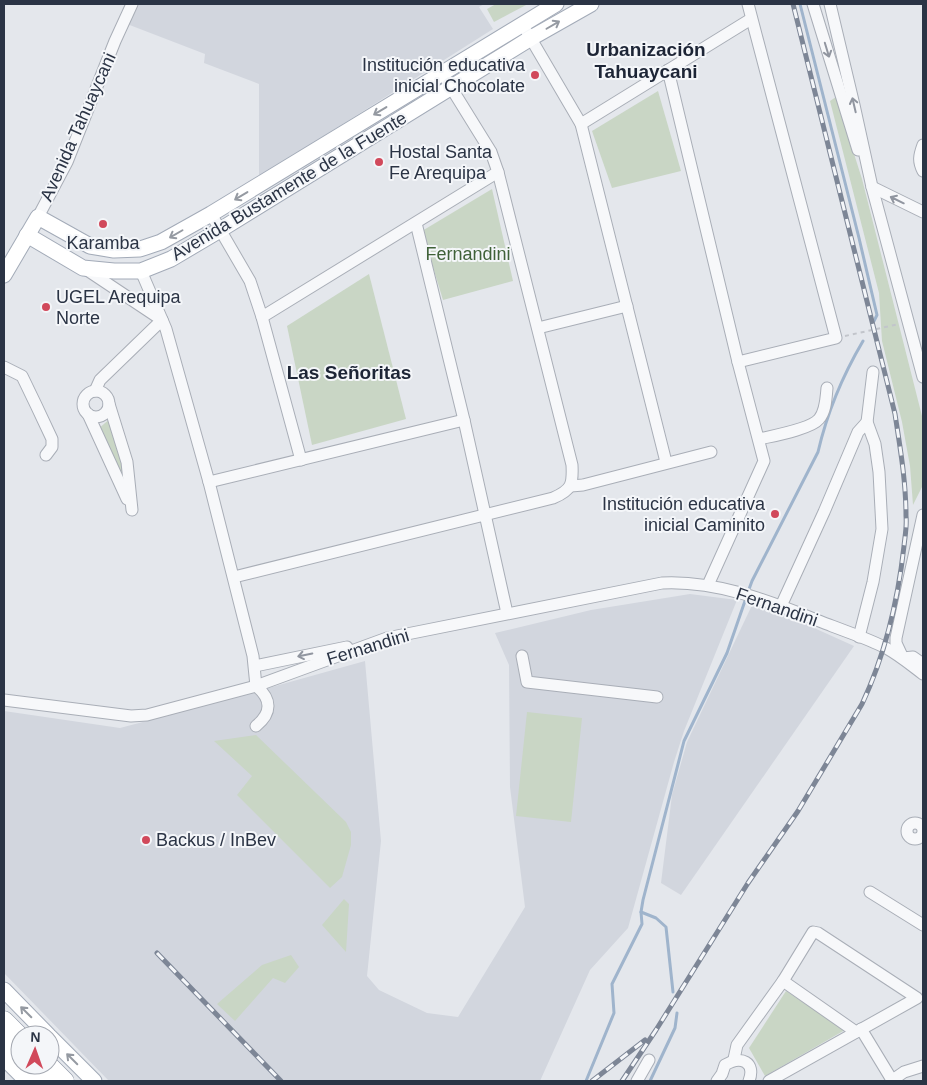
<svg xmlns="http://www.w3.org/2000/svg" width="927" height="1085" font-family="Helvetica,sans-serif">
	<rect width="100%" height="100%" fill="#e4e7ec"/>
	<!-- built -->
	<g fill="#d2d6de">
		<polygon points="139,4 484,4 479,7 493,29 259,177 259,84 204,63 205,54 127,24"/>
		<polygon points="690,594 737,600 684,731 674,762 628,928 590,970 540,1081 109,1081 4,973 4,711 120,728 211,704 365,661 381,841 367,976 379,990 427,1013 458,1017 525,907 510,787 509,665 495,633 591,610"/>
		<polygon points="754,601 854,646 681,895 661,883 672,795 687,742"/>
	</g>
	<!-- green -->
	<g fill="#c9d6c5">
		<polygon points="496,4 528,4 494,22 487,9"/>
		<polygon points="658,91 681,171 612,188 592,131"/>
		<polygon points="836,97 862,179 923,420 923,485 913,505 910,466 902,422 882,341 879,293 830,101"/>
		<polygon points="492,189 513,281 443,300 422,231"/>
		<polygon points="369,274 406,419 312,445 287,326"/>
		<polygon points="111,418 128,476 123,481 98,429"/>
		<polygon points="527,712 582,718 571,822 516,816"/>
		<polygon points="256,735 346,822 351,832 351,845 342,877 330,888 237,795 252,776 214,741"/>
		<polygon points="344,899 349,904 346,952 322,925"/>
		<polygon points="291,955 299,967 285,983 273,978 235,1021 217,1004 262,965"/>
		<polygon points="786,991 845,1030 765,1076 749,1048"/>
	</g>
	<g fill="none" stroke-linecap="round" stroke-linejoin="round">
		<!-- stream -->
		<g stroke="#9fb4cc" stroke-width="3">
			<polyline points="800,4 859,238 877,315 874,321"/>
			<path d="M748,592l4,-11 66,-129c9,-39 25,-77 45,-111"/>
			<polyline points="641,912 656,918 666,927 673,992"/>
			<polyline points="586,1081 614,1013 612,984 642,924 641,912 643,900 684,741 727,653 746,598"/>
			<polyline points="650,1081 675,1028 677,1013"/>
		</g>
		<defs>
			<g id="minor">
				<polyline points="813,4 858,150"/>
				<polyline points="830,4 854,105 872,187 923,377"/>
				<polyline points="527,32 581,124 666,462"/>
				<polyline points="668,70 738,362 764,461 708,585"/>
				<polyline points="581,124 751,19"/>
				<path d="M923,145c-4,11 -5,16 0,26"/>
				<polyline points="872,187 923,212"/>
				<polyline points="211,214 250,281 262,317 301,460"/>
				<polyline points="38,217 67,162 115,41 132,4"/>
				<polyline points="416,223 464,420 507,613"/>
				<polyline points="84,268 162,320"/>
				<path d="M141,271l25,58 43,153 44,174 3,30c16,13 16,27 0,40"/>
				<polyline points="262,317 498,172"/>
				<polyline points="538,328 627,306"/>
				<polyline points="738,362 836,338 748,4"/>
				<polyline points="4,367 22,376 36,405 52,439 52,447 46,455"/>
				<polyline points="95,391 100,380 162,320"/>
				<circle cx="96" cy="404" r="13"/>
				<polyline points="109,404 127,462 132,510"/>
				<polyline points="88,414 127,499"/>
				<polyline points="867,422 873,372"/>
				<path d="M759,439c13,-3 52,-10 60,-20 7,-8 7,-21 8,-31"/>
				<polyline points="209,482 464,420"/>
				<polyline points="571,486 583,485 711,452"/>
				<path d="M234,577l319,-79c19,-8 20,-14 19,-33l-74,-293 -7,-20 -44,-71"/>
				<polyline points="781,606 824,512 858,432 867,422 875,444 879,472 882,529 873,582 859,637"/>
				<polyline points="522,656 527,682 657,697"/>
				<polyline points="903,658 896,643 896,638 923,515"/>
				<polyline points="903,658 913,657 923,664"/>
				<polyline points="255,666 347,647"/>
				<path d="M4,700l127,16 16,-1 109,-29 131,-48 275,-55c60,-3 116,22 170,43 18,7 37,13 54,22 13,7 25,17 37,26"/>
				<circle cx="915" cy="831" r="8"/>
				<polyline points="870,892 923,925"/>
				<polyline points="783,981 856,1032"/>
				<polyline points="861,1029 892,1080"/>
				<polyline points="734,1059 737,1045 783,981 813,932 818,933 917,998 769,1081"/>
				<polyline points="637,1081 649,1060"/>
				<path d="M717,1081l5,-7 3,-9c16,-10 31,-3 24,16"/>
				<polyline points="891,1081 904,1072 923,1066"/>
			</g>
			<g id="major">
				<polyline points="27,235 83,268 114,271 141,271 171,259 220,230 531,38 591,4"/>
				<polyline points="4,275 38,217 90,246 114,250 140,249 161,242 211,214 556,4"/>
				<polyline points="4,990 48,1035"/>
				<polyline points="50,1037 94,1081"/>
				<polyline points="4,1058 27,1081"/>
			</g>
			<g id="highway">
				<polyline points="4,1020 20,1036"/>
				<polyline points="4,1039 20,1056"/>
				<polyline points="29,1065 46,1081"/>
				<polyline points="49,1065 65,1081"/>
			</g>
		</defs>
		<!-- minor casing -->
		<use href="#minor" stroke="#a9aeb7" stroke-width="13"/>
		<!-- major casing -->
		<use href="#major" stroke="#a3abb8" stroke-width="17"/>
		<!-- highway casing -->
		<use href="#highway" stroke="#8b94a3" stroke-width="19"/>
		<!-- path -->
		<polyline stroke="#c2c5cb" stroke-width="2" stroke-dasharray="4 4" stroke-linecap="butt" points="845,336 899,324"/>
		<!-- minor -->
		<use href="#minor" stroke="#f7f8fa" stroke-width="11"/>
		<!-- major -->
		<use href="#major" stroke="#fff" stroke-width="15"/>
		<!-- highway -->
		<use href="#highway" stroke="#fff" stroke-width="18"/>
		<defs>
			<g id="rail">
				<polyline points="157,953 281,1081"/>
				<polyline points="592,1081 645,1040"/>
				<path d="M622,1081l34,-51 92,-147 50,-72 64,-107c23,-49 36,-104 42,-158 1,-10 3,-20 2,-30 0,-35 -6,-69 -11,-102l-102,-410"/>
			</g>
		</defs>
		<!-- rail casing -->
		<use href="#rail" stroke="#7d8696" stroke-width="5"/>
		<!-- rail -->
		<use href="#rail" stroke="#f4f6f9" stroke-width="3" stroke-dasharray="9" stroke-linecap="butt"/>
	</g>
	<!-- one-way arrows -->
	<defs><path id="oneway-shaft" d="M-6 0H5M1.5-3L5.5 0L1.5 3" fill="none" stroke-width="1.6" stroke-linecap="round" stroke-linejoin="round" transform="scale(1.25)"/></defs>
	<g stroke="#959aa2">
		<use href="#oneway-shaft" transform="translate(553 25) rotate(-30)"/>
		<use href="#oneway-shaft" transform="translate(380 111) rotate(149)"/>
		<use href="#oneway-shaft" transform="translate(241 196) rotate(149)"/>
		<use href="#oneway-shaft" transform="translate(176 234) rotate(150)"/>
		<use href="#oneway-shaft" transform="translate(26 1012) rotate(-135)"/>
		<use href="#oneway-shaft" transform="translate(72 1059) rotate(-135)"/>
	</g>
	<g stroke="#9196a0">
		<use href="#oneway-shaft" transform="translate(827 50) rotate(73)"/>
		<use href="#oneway-shaft" transform="translate(854 105) rotate(-103)"/>
		<use href="#oneway-shaft" transform="translate(897 200) rotate(-154)"/>
		<use href="#oneway-shaft" transform="translate(305 655) rotate(168)"/>
	</g>
	<!-- markers -->
	<g fill="#d1495b" stroke="#f4f6f9" stroke-width="2">
		<circle cx="535" cy="75" r="5"/>
		<circle cx="379" cy="162" r="5"/>
		<circle cx="103" cy="224" r="5"/>
		<circle cx="46" cy="307" r="5"/>
		<circle cx="775" cy="514" r="5"/>
		<circle cx="146" cy="840" r="5"/>
	</g>
	<g text-anchor="middle" stroke-width="4" stroke-linejoin="round" paint-order="stroke">
		<!-- poi labels -->
		<g font-size="18" fill="#2b3445" stroke="#f4f6f9" text-anchor="start">
			<text x="525" y="71" text-anchor="end">Institución educativa<tspan x="525" dy="21">inicial Chocolate</tspan></text>
			<text x="389" y="158">Hostal Santa<tspan x="389" dy="21">Fe Arequipa</tspan></text>
			<text x="103" y="249" text-anchor="middle">Karamba</text>
			<text x="56" y="303">UGEL Arequipa<tspan x="56" dy="21">Norte</tspan></text>
			<text x="765" y="510" text-anchor="end">Institución educativa<tspan x="765" dy="21">inicial Caminito</tspan></text>
			<text x="156" y="846">Backus / InBev</text>
		</g>
		<!-- street labels -->
		<g font-size="18" fill="#2b3445" stroke="#f4f6f9">
			<text transform="translate(78 127) rotate(-66)" y="6">Avenida Tahuaycani</text>
			<text transform="translate(289 186) rotate(-31)" y="6">Avenida Bustamente de la Fuente</text>
			<text transform="translate(777 607) rotate(19)" y="6">Fernandini</text>
			<text transform="translate(368 647) rotate(-17)" y="6">Fernandini</text>
		</g>
		<!-- park labels -->
		<g font-size="18" fill="#3f6138" stroke="#f4f6f9">
			<text x="468" y="260">Fernandini</text>
		</g>
		<!-- neighbourhood labels -->
		<g font-size="19" font-weight="bold" fill="#1d2536" stroke="#f4f6f9">
			<text x="646" y="56">Urbanización<tspan x="646" dy="22">Tahuaycani</tspan></text>
			<text x="349" y="379">Las Señoritas</text>
		</g>
	</g>
	<!-- border -->
	<rect width="927" height="1085" fill="none" stroke="#2b3445" stroke-width="10"/>
	<!-- north arrow -->
	<g transform="translate(35 1050) rotate(2)"><circle r="24" fill="#f4f6f9" stroke="#a4a8b1"/>
	<path d="M0-4L9 19L0 12L-9 19Z" fill="#d1495b"/>
	<text y="-8" font-size="14" font-weight="bold" text-anchor="middle" fill="#2b3445">N</text>
	</g>
</svg>
